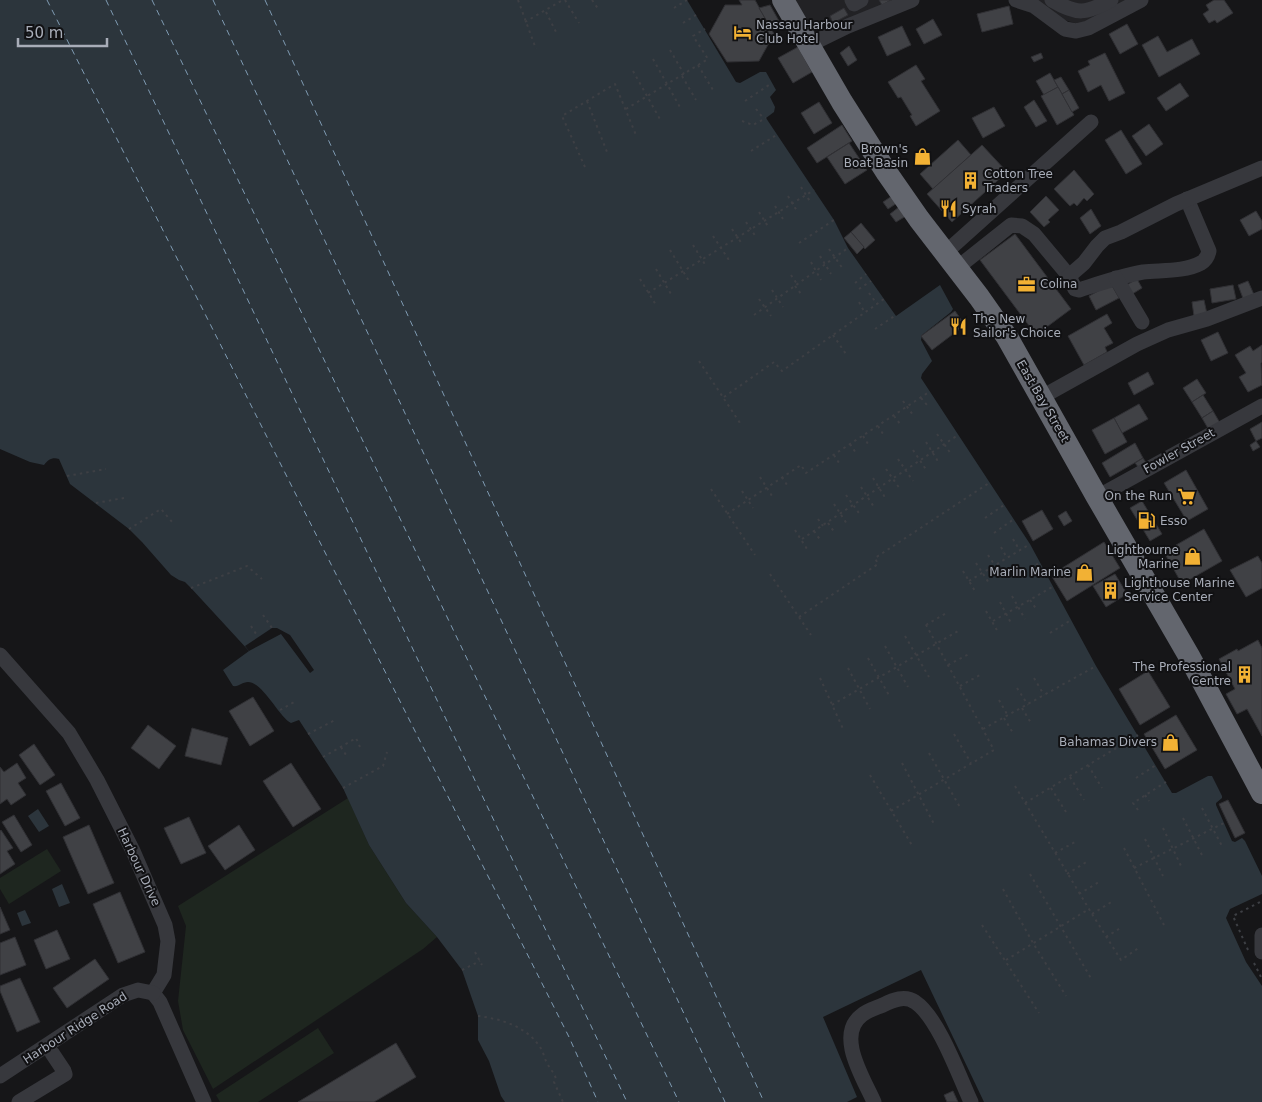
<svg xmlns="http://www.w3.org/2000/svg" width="1262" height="1102" font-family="'DejaVu Sans',sans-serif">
	<rect width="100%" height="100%" fill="#161618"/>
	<!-- built -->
	<g fill="#222225">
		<polygon points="793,0 894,0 814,36"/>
		<polygon points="1037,0 1128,0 1089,20 1078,24 1061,19"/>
	</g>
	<!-- green -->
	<g fill="#1e261f">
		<polygon points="348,798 369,845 406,903 437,937 423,949 213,1089 183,1030 178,1001 186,926 178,906"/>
		<polygon points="47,849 61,871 9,904 0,889 0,878"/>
		<polygon points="318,1028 334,1053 258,1102 220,1102 216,1095"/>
	</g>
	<!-- water -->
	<g fill="#2c353c">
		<path d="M0,0h687l49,82 4,1 20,-11h6l10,18 -6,7 5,10 -1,5 -8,6 68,102 14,28 48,68 44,-31 13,24 -2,3 -29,23 -1,5 11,21 -10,13 -1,4 109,166 66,122 76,127h4l32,-17h4l10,20v2l-6,5v2l16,36 3,1 7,-4 3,3 17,35v18l-32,15 -4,9 20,44 16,24v116h-278l-63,-132 -98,47 34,80 -10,5h-342l-4,-6 -12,-35 -11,-21v-24l-16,-46 -25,-33 -31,-34 -37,-58 -26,-57 -44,-68 -8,3c-12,-6 -28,-41 -43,-41 -6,0 -9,5 -15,4l-10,-16 26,-19 -58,-63 -6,-6 -6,-2 -8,-5 -29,-33 -13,-13 -59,-45 -11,-25c-7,-2 -11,1 -15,6l-14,-3 -30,-13z"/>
		<polygon points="38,809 49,826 39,832 28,816"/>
		<polygon points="62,884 70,903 59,907 52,889"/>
		<polygon points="25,910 31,923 22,926 17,913"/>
	</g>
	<!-- pier -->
	<polygon fill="#161618" points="272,628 277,628 290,635 314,670 310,673 281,634 249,651 245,646"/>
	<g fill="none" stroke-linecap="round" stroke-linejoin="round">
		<!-- ferry -->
		<g stroke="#7f9bb3" stroke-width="1" stroke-dasharray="6 5" stroke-linecap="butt">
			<polyline points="47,0 569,1037 598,1102"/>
			<polyline points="106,0 627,1102"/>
			<polyline points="152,0 679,1102"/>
			<polyline points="213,0 725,1102"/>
			<polyline points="265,0 764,1102"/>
		</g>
	</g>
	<!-- building -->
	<g fill="#404145" stroke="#303034">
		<polygon points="739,0 755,0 774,34 759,61 727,62 709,34 725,5 742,5"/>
		<polygon points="879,0 891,0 882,5"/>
		<polygon points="1214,0 1224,0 1233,13 1217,23 1215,20 1209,23 1203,14 1209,10 1206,5"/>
		<polygon points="770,5 779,21 772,30 759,8"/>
		<polygon points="1009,6 1013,24 982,32 977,14"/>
		<polygon points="844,8 848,15 833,23 830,16"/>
		<polygon points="933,19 942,35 924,44 916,29"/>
		<polygon points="1127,24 1138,44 1120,54 1109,34"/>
		<polygon points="902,26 911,45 887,56 878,37"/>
		<polygon points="1158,36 1167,52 1192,39 1200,54 1159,77 1142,45"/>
		<polygon points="849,46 857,60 848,66 840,53"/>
		<polygon points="798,47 812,72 793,83 778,58"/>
		<polygon points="1041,53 1043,58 1034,62 1031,57"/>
		<polygon points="1105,53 1125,93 1109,101 1101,85 1088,92 1078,71 1090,65 1088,61"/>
		<polygon points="916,65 925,79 921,81 940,111 916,126 910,116 912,115 901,97 898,98 888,82"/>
		<polygon points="1050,73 1058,87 1044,95 1036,81"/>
		<polygon points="1061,77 1069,90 1062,94 1054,80"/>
		<polygon points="1180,83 1189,96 1166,111 1157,98"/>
		<polygon points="1058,87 1074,115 1057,125 1041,96"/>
		<polygon points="1069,90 1079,108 1072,112 1062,94"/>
		<polygon points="1034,100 1047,121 1036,127 1024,107"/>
		<polygon points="819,102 832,123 814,134 801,113"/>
		<polygon points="994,107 1005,126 983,138 972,118"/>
		<polygon points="1149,124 1163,144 1146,156 1132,136"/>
		<polygon points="842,125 852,141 817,163 807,148"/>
		<polygon points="1121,130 1142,164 1126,174 1105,140"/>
		<polygon points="958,140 971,155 933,189 920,174"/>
		<polygon points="849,143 867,170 845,184 827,157"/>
		<polygon points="982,145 1007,172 952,222 927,194"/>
		<polygon points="1074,170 1094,194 1087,201 1084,198 1077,206 1074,203 1070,206 1054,189"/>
		<polygon points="892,196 897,203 888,209 883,202"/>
		<polygon points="1046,196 1059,210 1048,220 1050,222 1044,227 1030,212"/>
		<polygon points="899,207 906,216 896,222 890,214"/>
		<polygon points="1091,209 1101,226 1090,234 1080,218"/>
		<polygon points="1256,211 1262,221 1262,229 1249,236 1240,220"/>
		<polygon points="861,223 875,240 865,249 851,232"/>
		<polygon points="851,232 864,247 857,254 844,238"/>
		<polygon points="1015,234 1071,309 1036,335 980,260"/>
		<polygon points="1137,279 1142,288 1129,296 1123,287"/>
		<polygon points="1248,281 1255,297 1244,301 1238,285"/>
		<polygon points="1111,284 1119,298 1096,310 1089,296"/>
		<polygon points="1233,285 1236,299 1212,303 1210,289"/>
		<polygon points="1204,300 1207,314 1194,316 1192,302"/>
		<polygon points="955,311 965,325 932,350 921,336"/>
		<polygon points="1107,314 1112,323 1104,328 1113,343 1105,347 1107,352 1084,365 1068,336"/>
		<polygon points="1218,332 1228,353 1211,361 1201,340"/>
		<polygon points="1262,345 1262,362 1261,363 1262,385 1248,392 1239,377 1246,373 1235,355 1250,346 1253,351"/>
		<polygon points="1148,372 1154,384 1134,395 1128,383"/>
		<polygon points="1197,379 1206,393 1192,402 1183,388"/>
		<polygon points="1203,395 1213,411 1202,418 1192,402"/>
		<polygon points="1139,404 1148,419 1122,433 1114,418"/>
		<polygon points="1213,411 1220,423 1209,430 1202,418"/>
		<polygon points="1114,418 1127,442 1105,454 1092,430"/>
		<polygon points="1262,422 1262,438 1256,441 1250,429"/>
		<polygon points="1256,441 1260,447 1253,451 1250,445"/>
		<polygon points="1135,443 1143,458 1110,477 1102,463"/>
		<polygon points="1143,458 1147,464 1139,468 1135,463"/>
		<polygon points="1186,470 1208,509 1187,521 1164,483"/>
		<polygon points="1142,501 1162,534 1150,541 1130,508"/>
		<polygon points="1042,510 1053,529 1033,541 1022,521"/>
		<polygon points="1066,511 1072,521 1064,526 1058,516"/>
		<polygon points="1204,529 1222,561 1182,584 1164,552"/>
		<polygon points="1104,542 1120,568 1067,601 1051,575"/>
		<polygon points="1258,556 1262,563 1262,588 1246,597 1230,570"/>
		<polygon points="1115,574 1127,594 1106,607 1093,586"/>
		<polygon points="1258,640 1262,648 1262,736 1247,709 1237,714 1226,694 1235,689 1219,659 1237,649 1238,651"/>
		<polygon points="1148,671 1170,707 1140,725 1119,689"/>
		<polygon points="253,697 274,731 250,746 229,711"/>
		<polygon points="1176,715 1197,750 1165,769 1144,734"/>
		<polygon points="148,725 176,746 159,769 131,748"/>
		<polygon points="192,728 228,738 221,765 185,756"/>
		<polygon points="34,744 55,775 40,785 19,755"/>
		<polygon points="17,763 26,778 18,783 26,795 11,805 7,799 0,804 0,767 4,772"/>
		<polygon points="291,763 321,809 293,827 263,781"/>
		<polygon points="61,783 80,818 65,826 46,791"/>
		<polygon points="1228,800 1245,833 1235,838 1219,804"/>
		<polygon points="14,815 32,845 21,852 2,822"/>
		<polygon points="189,817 206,853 181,864 164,828"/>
		<polygon points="89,825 114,883 88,894 63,837"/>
		<polygon points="239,825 255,850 225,870 208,846"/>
		<polygon points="1,830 13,848 7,851 15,864 0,874 0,831"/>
		<polygon points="120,892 145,952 118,963 93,904"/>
		<polygon points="0,907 10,930 0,934"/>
		<polygon points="57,930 70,959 46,969 34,940"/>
		<polygon points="15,937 26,965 0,975 0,943"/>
		<polygon points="95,959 109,979 67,1008 53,988"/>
		<polygon points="20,978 40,1022 17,1032 0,991 0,986"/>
		<polygon points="396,1043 416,1077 374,1102 298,1102"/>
		<polygon points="953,1091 958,1102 947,1102 944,1095"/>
	</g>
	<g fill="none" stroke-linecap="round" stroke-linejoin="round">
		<!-- path -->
		<g stroke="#3d3f44" stroke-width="2" stroke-dasharray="2.5 4" stroke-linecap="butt">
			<polyline points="518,0 536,49"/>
			<polyline points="565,0 579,23"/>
			<polyline points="592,0 599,10"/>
			<polyline points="674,8 687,0"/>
			<polyline points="546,12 557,34"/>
			<polyline points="525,22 563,0"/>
			<polyline points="683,23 696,15"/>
			<polyline points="670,50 684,74"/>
			<polyline points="653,59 681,109"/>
			<polyline points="698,65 713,90"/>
			<polyline points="633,71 661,121"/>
			<polyline points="682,76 696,100"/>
			<polyline points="587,101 607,152"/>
			<polyline points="745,101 772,83"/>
			<polyline points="626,109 708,59 693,36 705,29"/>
			<polyline points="756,109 764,119"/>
			<polyline points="742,121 753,125 766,118"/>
			<polyline points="751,151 778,134"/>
			<polyline points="585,167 562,116 615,84 636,135"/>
			<polyline points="801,187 811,203"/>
			<polyline points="788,196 797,211"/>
			<polyline points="775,206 783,219"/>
			<polyline points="759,212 769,228"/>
			<polyline points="746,222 756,237"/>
			<polyline points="732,229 742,244"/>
			<polyline points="713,236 729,260"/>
			<polyline points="799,243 834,220"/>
			<polyline points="693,245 706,266"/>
			<polyline points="829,249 843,269"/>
			<polyline points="670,250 689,281"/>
			<polyline points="820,256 831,274"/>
			<polyline points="811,262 821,280"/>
			<polyline points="656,269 671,294"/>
			<polyline points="791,275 797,284"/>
			<polyline points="640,279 656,305"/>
			<polyline points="855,283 866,274"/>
			<polyline points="795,286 801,294"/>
			<polyline points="859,289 871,281"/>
			<polyline points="772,290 783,307"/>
			<polyline points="648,293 814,190"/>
			<polyline points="869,293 877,304"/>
			<polyline points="759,299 771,316"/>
			<polyline points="859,302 865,313"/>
			<polyline points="754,315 848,248"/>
			<polyline points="875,329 896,315"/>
			<polyline points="833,335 846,354"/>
			<polyline points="699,361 740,423"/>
			<polyline points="724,397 774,362 782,371 884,299"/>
			<polyline points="921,398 927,405"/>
			<polyline points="903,401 913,415"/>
			<polyline points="894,416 900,424"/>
			<polyline points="878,426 883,434"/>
			<polyline points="937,434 951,454"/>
			<polyline points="863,436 868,444"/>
			<polyline points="926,442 939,463"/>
			<polyline points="850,444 856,453"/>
			<polyline points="913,450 927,471"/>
			<polyline points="834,455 839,463"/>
			<polyline points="898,459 913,481"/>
			<polyline points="886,469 900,489"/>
			<polyline points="67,476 106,469"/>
			<polyline points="760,477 772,496"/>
			<polyline points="782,477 787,485"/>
			<polyline points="873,478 886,499"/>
			<polyline points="861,487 874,507"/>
			<polyline points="711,489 755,555"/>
			<polyline points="742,491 753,508"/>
			<polyline points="846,495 861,516"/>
			<polyline points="96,503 124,498"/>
			<polyline points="834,504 847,524"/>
			<polyline points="727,514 801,465 806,473 929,392"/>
			<polyline points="985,518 1004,505"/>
			<polyline points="818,519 823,526"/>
			<polyline points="828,523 835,533"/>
			<polyline points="129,529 161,509 173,523"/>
			<polyline points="795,530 807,549"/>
			<polyline points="814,531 821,541"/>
			<polyline points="994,533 1014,519"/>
			<polyline points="802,539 958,435"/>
			<polyline points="1013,539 1020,551"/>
			<polyline points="1001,547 1007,558"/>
			<polyline points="988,555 1002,576"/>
			<polyline points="976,563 989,583"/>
			<polyline points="963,571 975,591"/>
			<polyline points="1025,572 1039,563"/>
			<polyline points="770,574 811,635"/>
			<polyline points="969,581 1030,544"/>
			<polyline points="191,588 247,566 262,579"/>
			<polyline points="1012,596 1025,619"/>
			<polyline points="1030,600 1037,610"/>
			<polyline points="1000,602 1012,625"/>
			<polyline points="986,611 998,632"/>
			<polyline points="263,615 272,628"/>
			<polyline points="799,617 878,564 875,558 989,483"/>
			<polyline points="993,621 1052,587"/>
			<polyline points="926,625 948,612"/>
			<polyline points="251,626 258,637"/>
			<polyline points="1050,633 1071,620"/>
			<polyline points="905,636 929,677"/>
			<polyline points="885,646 908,687"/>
			<polyline points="868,658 890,697"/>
			<polyline points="948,665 969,654"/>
			<polyline points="848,668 870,709"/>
			<polyline points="820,678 844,731"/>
			<polyline points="1034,678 1044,695"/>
			<polyline points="960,686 980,675"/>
			<polyline points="1017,688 1028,705"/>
			<polyline points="999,700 1008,716"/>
			<polyline points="832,705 958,631"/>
			<polyline points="1022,708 1031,723"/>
			<polyline points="280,710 296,701"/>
			<polyline points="1004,718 1013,733"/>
			<polyline points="983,729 1096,666"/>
			<polyline points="308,734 335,720"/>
			<polyline points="954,734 971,763"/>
			<polyline points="341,747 346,755"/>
			<polyline points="929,753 961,809"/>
			<polyline points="323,757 356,738 360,747"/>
			<polyline points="902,763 935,826"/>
			<polyline points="1088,765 1102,788"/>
			<polyline points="870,775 913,847"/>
			<polyline points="1070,777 1084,800"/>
			<polyline points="1136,778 1156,765"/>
			<polyline points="1015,786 1092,914 1121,960 1140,947"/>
			<polyline points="343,788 383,766 387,752"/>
			<polyline points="1051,788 1066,812"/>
			<polyline points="1145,795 1149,801"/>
			<polyline points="1025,803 1138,735"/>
			<polyline points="1202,808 1223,848"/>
			<polyline points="1138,810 1133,803 1166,782"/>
			<polyline points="891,811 994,750 924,621"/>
			<polyline points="1183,818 1203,857"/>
			<polyline points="1163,828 1182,868"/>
			<polyline points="1145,839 1163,876"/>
			<polyline points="1124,848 1164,925"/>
			<polyline points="1055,853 1075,842"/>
			<polyline points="1134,868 1224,823"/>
			<polyline points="1030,874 1092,980"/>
			<polyline points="1067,874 1088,861"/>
			<polyline points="1003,889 1033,943 1066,996"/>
			<polyline points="1079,894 1099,882"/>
			<polyline points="1092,914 1113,901"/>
			<polyline points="982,925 1039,1013"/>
			<polyline points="1106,937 1122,927"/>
			<polyline points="1248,950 1233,916 1262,901"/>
			<polyline points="475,952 482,965"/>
			<polyline points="1006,960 1089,909"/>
			<polyline points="1254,963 1262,979"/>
			<polyline points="462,970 480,961"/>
			<path d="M478,1016c23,3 48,10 62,31 3,4 4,10 6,14 3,7 8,11 10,18l-2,3 9,20"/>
		</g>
		<!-- minor -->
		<g stroke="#37383d" stroke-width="15">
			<polyline points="852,0 854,4 861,0"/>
			<polyline points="1016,0 1034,6 1065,29 1076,31 1088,28 1141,0"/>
			<path d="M1052,0c25,15 34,14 59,0"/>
			<polyline points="809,45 848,26 912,0"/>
			<polyline points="945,253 1091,122"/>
			<path d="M957,268l54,-43 11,1 12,8 35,42 6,13 4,1c22,-7 42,-14 64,-18 19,-2 41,0 58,-9 5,-3 7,-7 8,-12l-22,-52"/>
			<polyline points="1069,276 1084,263 1097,246 1105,238 1121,232 1176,204 1262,168"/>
			<polyline points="1116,278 1142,322"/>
			<polyline points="1040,398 1137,344 1168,330 1207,319 1262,298"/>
			<polyline points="1097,497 1262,406"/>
			<polyline points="0,655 69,733 97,780 133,851 165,925 168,941 164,975 153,993"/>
			<polyline points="1262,935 1262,952"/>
			<polyline points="153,993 160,1002 204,1102"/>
			<polyline points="0,1076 123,995 138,990 153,993"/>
			<polyline points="19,1102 65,1074 64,1071 52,1053"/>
			<path d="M874,1102c-10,-23 -39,-67 -12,-87 6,-5 14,-7 21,-10 10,-5 22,-10 32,-3 23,15 44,74 56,100"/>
		</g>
		<!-- highway -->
		<polyline stroke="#63666e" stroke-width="22" points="783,0 842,102 887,173 919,219 979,297 1007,337 1097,497 1189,656 1262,793"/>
	</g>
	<!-- icons -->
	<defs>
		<symbol id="hotel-bare" viewBox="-9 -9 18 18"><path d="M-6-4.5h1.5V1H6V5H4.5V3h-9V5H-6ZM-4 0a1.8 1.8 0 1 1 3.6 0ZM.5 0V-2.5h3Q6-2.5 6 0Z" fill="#f2b134" stroke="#111113" stroke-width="2.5" paint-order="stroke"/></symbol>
		<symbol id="shop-bare" viewBox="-9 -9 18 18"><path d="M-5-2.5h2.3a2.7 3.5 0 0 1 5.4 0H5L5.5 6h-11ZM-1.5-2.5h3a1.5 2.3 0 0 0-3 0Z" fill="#f2b134" stroke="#111113" stroke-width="2.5" paint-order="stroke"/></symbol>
		<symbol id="building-bare" viewBox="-9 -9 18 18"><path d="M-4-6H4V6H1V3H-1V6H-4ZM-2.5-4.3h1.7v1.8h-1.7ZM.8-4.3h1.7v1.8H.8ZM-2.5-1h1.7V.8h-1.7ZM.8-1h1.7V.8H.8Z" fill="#f2b134" stroke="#111113" stroke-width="2.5" paint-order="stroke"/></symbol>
		<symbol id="restaurant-bare" viewBox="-9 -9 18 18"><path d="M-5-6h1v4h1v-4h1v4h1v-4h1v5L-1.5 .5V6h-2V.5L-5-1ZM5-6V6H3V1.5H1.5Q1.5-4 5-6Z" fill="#f2b134" stroke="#111113" stroke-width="2.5" paint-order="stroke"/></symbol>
		<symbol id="office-bare" viewBox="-9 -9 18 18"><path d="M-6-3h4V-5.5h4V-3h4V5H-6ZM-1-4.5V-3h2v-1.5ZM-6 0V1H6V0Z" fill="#f2b134" stroke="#111113" stroke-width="2.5" paint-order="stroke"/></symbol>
		<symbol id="supermarket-bare" viewBox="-9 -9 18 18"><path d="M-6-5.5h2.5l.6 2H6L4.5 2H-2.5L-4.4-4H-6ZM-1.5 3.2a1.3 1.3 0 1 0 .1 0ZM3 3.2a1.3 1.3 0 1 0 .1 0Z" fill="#f2b134" stroke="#111113" stroke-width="2.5" paint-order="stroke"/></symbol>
		<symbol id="fuel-bare" viewBox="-9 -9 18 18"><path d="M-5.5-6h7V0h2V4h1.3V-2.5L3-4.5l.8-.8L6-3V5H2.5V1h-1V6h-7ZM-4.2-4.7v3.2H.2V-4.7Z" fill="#f2b134" stroke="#111113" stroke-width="2.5" paint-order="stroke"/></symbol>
	</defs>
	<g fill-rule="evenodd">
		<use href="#hotel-bare" x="730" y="20" width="25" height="25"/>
		<use href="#shop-bare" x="910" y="144" width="25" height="25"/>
		<use href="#building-bare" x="958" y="168" width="25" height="25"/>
		<use href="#restaurant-bare" x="936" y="196" width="25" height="25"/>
		<use href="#office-bare" x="1014" y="272" width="25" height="25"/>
		<use href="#restaurant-bare" x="946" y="314" width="25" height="25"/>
		<use href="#supermarket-bare" x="1174" y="484" width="25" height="25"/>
		<use href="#fuel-bare" x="1134" y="508" width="25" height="25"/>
		<use href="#shop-bare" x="1180" y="544" width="25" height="25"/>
		<use href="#shop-bare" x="1072" y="560" width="25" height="25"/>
		<use href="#building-bare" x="1098" y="578" width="25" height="25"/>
		<use href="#building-bare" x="1232" y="662" width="25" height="25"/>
		<use href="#shop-bare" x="1158" y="730" width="25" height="25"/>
	</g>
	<g text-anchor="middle" stroke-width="4" stroke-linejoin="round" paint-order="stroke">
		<!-- poi labels -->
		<g font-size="12" fill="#a8adb8" stroke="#111113" text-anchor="start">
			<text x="756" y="29">Nassau Harbour<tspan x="756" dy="14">Club Hotel</tspan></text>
			<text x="908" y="153" text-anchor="end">Brown's<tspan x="908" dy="14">Boat Basin</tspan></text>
			<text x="984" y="178">Cotton Tree<tspan x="984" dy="14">Traders</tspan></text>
			<text x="962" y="213">Syrah</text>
			<text x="1040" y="288">Colina</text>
			<text x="973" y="323">The New<tspan x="973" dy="14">Sailor's Choice</tspan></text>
			<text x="1172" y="500" text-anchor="end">On the Run</text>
			<text x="1160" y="525">Esso</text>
			<text x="1179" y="554" text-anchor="end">Lightbourne<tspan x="1179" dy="14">Marine</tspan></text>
			<text x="1071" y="576" text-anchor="end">Marlin Marine</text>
			<text x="1124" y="587">Lighthouse Marine<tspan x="1124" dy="14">Service Center</tspan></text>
			<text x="1231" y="671" text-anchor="end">The Professional<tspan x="1231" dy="14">Centre</tspan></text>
			<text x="1157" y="746" text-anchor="end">Bahamas Divers</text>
		</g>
		<!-- street labels -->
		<g font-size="12" fill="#a8adb8" stroke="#111113">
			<text transform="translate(1043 401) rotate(60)" y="4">East Bay Street</text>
			<text transform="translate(1179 451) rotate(-29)" y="4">Fowler Street</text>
			<text transform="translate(139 867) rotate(65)" y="4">Harbour Drive</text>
			<text transform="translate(75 1028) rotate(-33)" y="4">Harbour Ridge Road</text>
		</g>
	</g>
	<!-- scale -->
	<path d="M18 38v8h89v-8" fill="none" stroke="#a8adb8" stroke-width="2.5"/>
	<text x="25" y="38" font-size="15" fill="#a8adb8" stroke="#111113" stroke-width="4" paint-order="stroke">50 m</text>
</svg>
